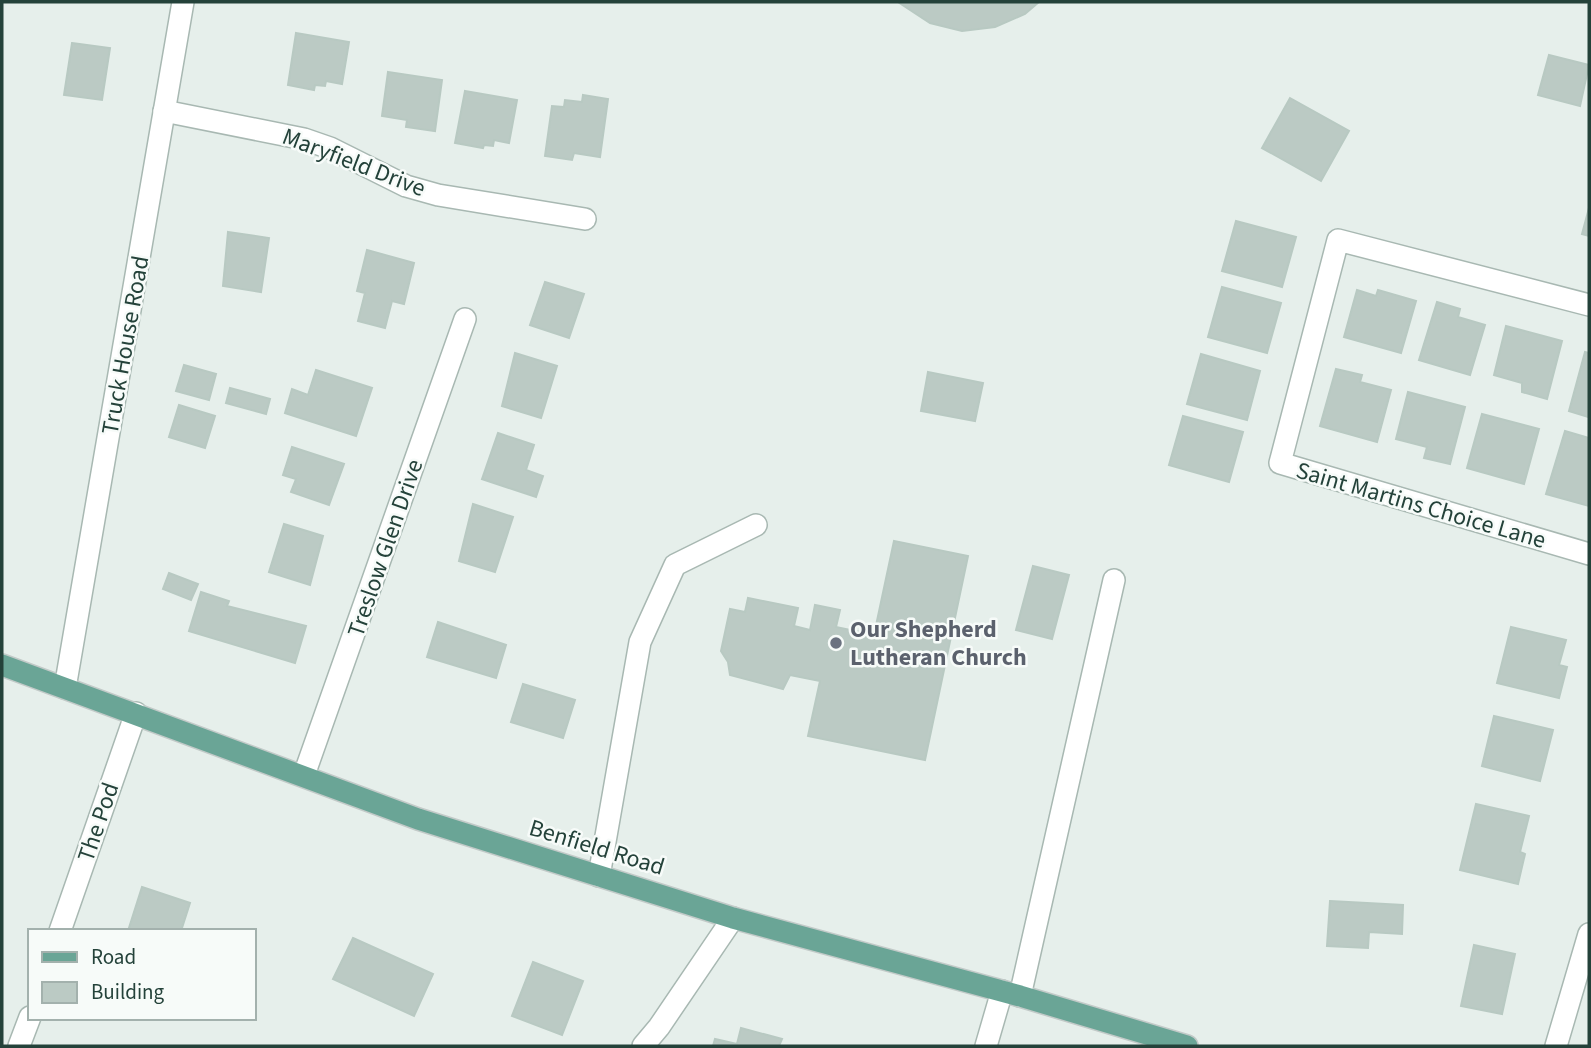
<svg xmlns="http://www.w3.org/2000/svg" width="1591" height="1048" font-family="'Source Sans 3',sans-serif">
	<rect width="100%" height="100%" fill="#e6efeb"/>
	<!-- building -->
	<g fill="#bbcac4" stroke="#b8c9c2" stroke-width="2">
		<polygon points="898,2 1039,2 1025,14 995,27 962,31 930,23"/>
		<polygon points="296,33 349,42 342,84 326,81 325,86 315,85 314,90 288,85"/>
		<polygon points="72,43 110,48 102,100 64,95"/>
		<polygon points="1549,55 1589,65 1580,106 1538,95"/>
		<polygon points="388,72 442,80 435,131 406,127 407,120 382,116"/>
		<polygon points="465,91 517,100 509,143 494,140 493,146 484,145 483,148 455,143"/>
		<polygon points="583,95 608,99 600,157 574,153 572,160 545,156 552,106 564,107 565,100 582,102"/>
		<polygon points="1290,98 1349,131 1321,181 1262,148"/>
		<polygon points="1589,208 1589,236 1582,234"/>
		<polygon points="1236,221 1296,237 1282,287 1222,271"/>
		<polygon points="228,232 269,238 261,292 223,286"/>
		<polygon points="367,250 414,263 404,304 392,301 385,328 358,321 365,293 357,291"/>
		<polygon points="545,282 584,294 569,338 530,325"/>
		<polygon points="1222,287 1281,303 1267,353 1208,337"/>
		<polygon points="1357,290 1376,296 1378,290 1416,301 1401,353 1344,337"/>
		<polygon points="1437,302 1460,309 1458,317 1485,325 1470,375 1419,360"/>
		<polygon points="1506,326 1562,341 1547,399 1522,392 1522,383 1494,375"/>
		<polygon points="1585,352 1589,353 1588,417 1569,411"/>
		<polygon points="515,353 557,366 541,418 502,406"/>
		<polygon points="1201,354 1260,371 1247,420 1187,404"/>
		<polygon points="184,365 216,374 209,400 176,391"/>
		<polygon points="1336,369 1362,375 1360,382 1391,390 1377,442 1320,426"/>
		<polygon points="316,370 372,388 356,436 285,413 292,389 308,395"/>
		<polygon points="928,372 983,383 975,421 921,411"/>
		<polygon points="230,388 270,399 266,414 226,403"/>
		<polygon points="1408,392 1465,407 1450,464 1424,458 1427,447 1396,439"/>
		<polygon points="179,405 215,416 205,448 169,437"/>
		<polygon points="1482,414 1539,429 1524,484 1467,468"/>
		<polygon points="1183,416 1243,432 1229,482 1169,465"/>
		<polygon points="1565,431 1589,438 1589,506 1546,494"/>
		<polygon points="498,433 534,445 526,470 543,476 536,497 482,479"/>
		<polygon points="292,447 344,464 329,505 291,492 296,479 283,475"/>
		<polygon points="473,504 513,517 495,572 459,561"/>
		<polygon points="284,524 323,536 310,585 269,572"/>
		<polygon points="894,541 968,556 925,760 808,736 820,681 790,675 783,689 730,675 728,662 721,651 730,609 745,612 748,598 798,608 794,626 810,630 815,605 840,610 836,627 874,635"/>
		<polygon points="1033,566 1069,575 1052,639 1016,630"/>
		<polygon points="169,573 198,584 191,600 163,589"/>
		<polygon points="201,592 229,601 227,606 306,626 295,663 189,631"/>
		<polygon points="438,622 506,645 496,678 427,657"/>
		<polygon points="1511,627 1566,640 1559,665 1567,667 1559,698 1497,683"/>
		<polygon points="523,684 575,700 563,738 511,722"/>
		<polygon points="1494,716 1553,730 1540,781 1482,766"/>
		<polygon points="1476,804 1529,816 1520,852 1525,854 1518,884 1460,870"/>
		<polygon points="142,887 190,903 181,931 128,931"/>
		<polygon points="1330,901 1403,905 1402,934 1369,932 1368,948 1327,946"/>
		<polygon points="353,938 433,974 414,1016 333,979"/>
		<polygon points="1474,945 1515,954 1502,1014 1461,1006"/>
		<polygon points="533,962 583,981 562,1035 512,1016"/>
		<polygon points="741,1028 782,1039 779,1046 713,1046 715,1039 737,1044"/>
	</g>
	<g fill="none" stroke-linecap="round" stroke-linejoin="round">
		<defs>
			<g id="minor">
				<polyline points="164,111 304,139 330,148 406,186 438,195 585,219"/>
				<polyline points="1589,305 1338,240 1280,463 1589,554"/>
				<polyline points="65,688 183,2"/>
				<polyline points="304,775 465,319"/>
				<polyline points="599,876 640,642 675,565 756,525"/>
				<polyline points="60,931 136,713"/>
				<polyline points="1020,996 1114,580"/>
				<polyline points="19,1046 30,1017"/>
				<polyline points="643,1046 659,1027 733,918"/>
				<polyline points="986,1046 1002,991"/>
				<polyline points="1556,1046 1589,934"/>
			</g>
			<polyline id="major" points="2,665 418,819 733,918 1020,996 1187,1046"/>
		</defs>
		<!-- minor casing -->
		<use href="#minor" stroke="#a8b8b2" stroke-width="24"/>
		<!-- major casing -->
		<use href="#major" stroke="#c2cac8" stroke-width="24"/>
		<!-- minor -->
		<use href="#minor" stroke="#fff" stroke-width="21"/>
		<!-- major -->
		<use href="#major" stroke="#6aa596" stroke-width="21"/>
	</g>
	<!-- markers -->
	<circle fill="#6b7280" stroke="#f7fbf9" stroke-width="2.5" cx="836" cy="643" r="7"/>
	<g text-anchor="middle" stroke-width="5" stroke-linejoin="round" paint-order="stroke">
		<!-- street labels -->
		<g font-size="24" fill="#24423a" stroke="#f7fbf9">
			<text transform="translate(354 162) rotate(21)" y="8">Maryfield Drive</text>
			<text transform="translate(125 345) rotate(-80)" y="8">Truck House Road</text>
			<text transform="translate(1421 505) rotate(16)" y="8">Saint Martins Choice Lane</text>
			<text transform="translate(385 548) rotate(-71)" y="8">Treslow Glen Drive</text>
			<text transform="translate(98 822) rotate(-71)" y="8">The Pod</text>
			<text transform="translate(597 847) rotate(17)" y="8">Benfield Road</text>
		</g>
		<!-- worship labels -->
		<g font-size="24" font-weight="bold" fill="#5b616d" stroke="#f7fbf9" text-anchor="start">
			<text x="850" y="637">Our Shepherd<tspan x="850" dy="28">Lutheran Church</tspan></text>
		</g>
	</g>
	<!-- border -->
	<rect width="1591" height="1048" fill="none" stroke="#24423a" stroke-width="7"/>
	<!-- legend -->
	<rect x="28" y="929" width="228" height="91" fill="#f7fbf9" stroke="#a3b1ad" stroke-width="2"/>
	<rect x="42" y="952" width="35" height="10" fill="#6aa596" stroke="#a3b1ad" stroke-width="2"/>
	<text x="91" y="964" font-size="21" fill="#24423a">Road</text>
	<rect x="42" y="982" width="35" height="21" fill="#bbcac4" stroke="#a3b1ad" stroke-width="2"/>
	<text x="91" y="999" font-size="21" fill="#24423a">Building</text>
</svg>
